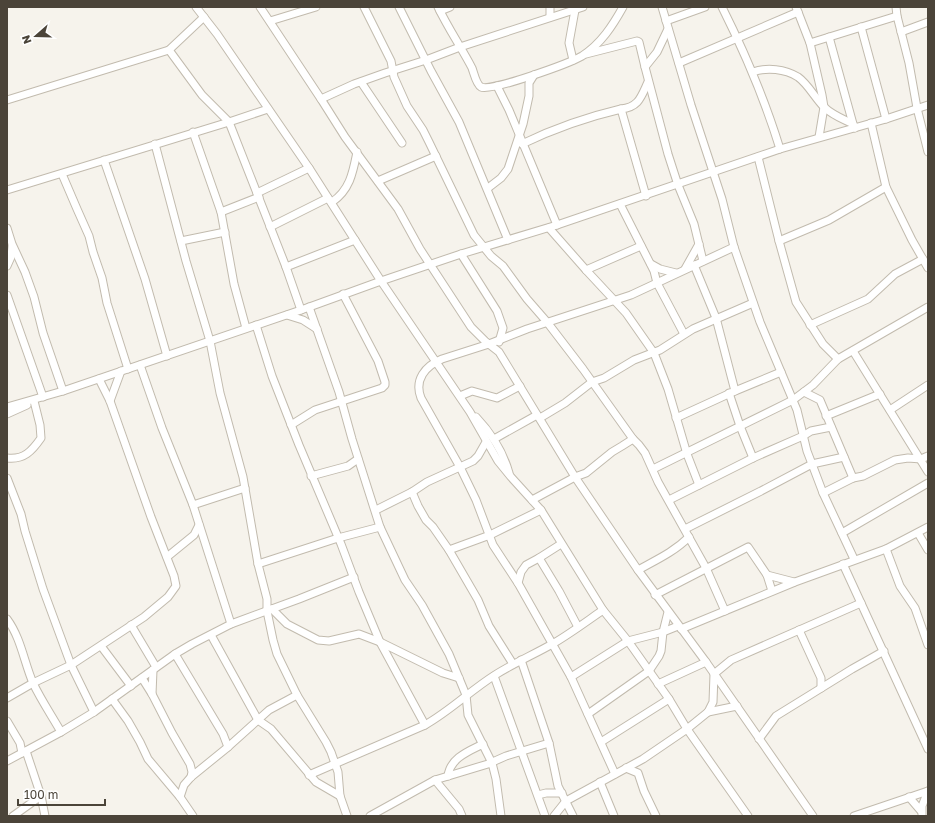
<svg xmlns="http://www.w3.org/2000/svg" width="935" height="823" font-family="'Golos Text',sans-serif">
	<rect width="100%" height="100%" fill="#f6f3ec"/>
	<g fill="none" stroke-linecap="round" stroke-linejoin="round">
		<defs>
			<g id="minor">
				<polyline points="196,7 217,34 309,168 381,281 470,412 498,461 511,477 541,510 603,610 628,641 669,699 687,729 748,816"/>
				<polyline points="260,7 321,99 345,137 398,209 420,249 471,327 485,341 499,352 575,477 638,570 706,662 813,816"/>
				<polyline points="364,7 391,61 394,77 407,106 423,130 429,142 474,235 491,256 503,266 527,299 547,322 583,369 633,439 639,445 645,453 658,482 706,568 725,611"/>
				<polyline points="399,7 431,71 459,122 508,240"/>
				<path d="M438,7c10,21 23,40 34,61 2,5 4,16 9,19 10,5 89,-24 101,-31 19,-12 31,-31 41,-49"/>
				<polyline points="662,7 691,105 722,199 734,247 760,322 797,410 807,451 812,464 823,493 854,559"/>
				<path d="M722,7c23,46 43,93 58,142"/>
				<polyline points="796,7 810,43 822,95 824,107 819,137"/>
				<polyline points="896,7 897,16 909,63 917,108 928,152"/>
				<polyline points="440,11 450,7"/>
				<polyline points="204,17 169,50 202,95 229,122 286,267 301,310"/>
				<polyline points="550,17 550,7"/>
				<polyline points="270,21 316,7"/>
				<polyline points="666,21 705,7"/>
				<polyline points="861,27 886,119"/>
				<polyline points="668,29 657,52 645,67 668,154 678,185 694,224 703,261"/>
				<polyline points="901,32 928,22"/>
				<polyline points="829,37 853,124"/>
				<polyline points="810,43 897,16"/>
				<polyline points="586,54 637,41 639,42 645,67"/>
				<polyline points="573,60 569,43 575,10"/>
				<polyline points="679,63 798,12"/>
				<path d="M753,72c14,-5 32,-3 45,5 10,7 17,21 26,30 8,8 19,12 29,17l2,4"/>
				<polyline points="361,82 402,143"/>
				<polyline points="497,86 509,110 557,225"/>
				<polyline points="321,99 354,84 385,73 426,60 460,47 583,7"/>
				<polyline points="7,100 169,50"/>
				<path d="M621,109c18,-2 20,-12 27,-27"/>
				<polyline points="871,123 886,187 912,240 928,268"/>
				<polyline points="193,132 221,212"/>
				<polyline points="155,144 186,261 210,341 220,393 243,477 258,564 267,599 267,611 273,640 277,654 297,695 326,742 331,752 338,772 340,796 347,816"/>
				<path d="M522,144c31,-15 65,-27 99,-35l25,87"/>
				<polyline points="758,157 779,241 796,302 823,344 838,359"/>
				<polyline points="104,160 145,279 167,356"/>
				<polyline points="62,174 77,209 89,236 93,252 102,278 107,303 128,369"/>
				<polyline points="378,181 436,156"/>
				<polyline points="488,188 501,178 508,169 523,124 529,96 529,83 534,75"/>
				<polyline points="7,190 229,122 268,109"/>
				<polyline points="257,193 309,168"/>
				<path d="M332,202c18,-12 21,-30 25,-50"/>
				<polyline points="620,204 654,271 657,283 684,334"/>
				<polyline points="270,227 328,198"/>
				<polyline points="7,228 12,244 25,272 34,297 43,333 63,391"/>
				<polyline points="549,228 586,270 626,313 654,353 668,389 687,454 699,485"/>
				<polyline points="181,241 225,232"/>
				<polyline points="779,241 829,220 886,187"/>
				<polyline points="461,254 497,311 503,328 499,342"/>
				<polyline points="651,264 660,269 676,273"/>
				<polyline points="694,265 716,318 735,391"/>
				<polyline points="7,266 11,257 12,246"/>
				<polyline points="286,267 355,240"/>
				<polyline points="685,269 699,244"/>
				<polyline points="586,270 641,246"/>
				<polyline points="7,295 43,397"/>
				<polyline points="309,307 339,392 352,439 380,527 405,580 422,605 449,654 466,695 468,715 492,763 496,779 501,816"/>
				<polyline points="287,315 303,320 317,329"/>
				<polyline points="256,325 272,376 299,445 341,544 359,592 380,642 425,725"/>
				<polyline points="810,325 868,299 895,274 923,259"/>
				<polyline points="246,328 234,284 221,212 259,197"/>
				<polyline points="853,351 928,472"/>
				<polyline points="140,365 162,428 193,505 231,624"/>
				<polyline points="804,392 820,400 853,478"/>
				<polyline points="729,393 740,426 753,458"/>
				<polyline points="460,396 472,391 497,398 520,386"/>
				<polyline points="110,401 121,371"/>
				<polyline points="7,407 63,391 301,310 381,281 461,254 557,225 780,149 886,119 928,105"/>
				<polyline points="890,410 928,385"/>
				<polyline points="7,414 27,405"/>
				<polyline points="826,416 880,394"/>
				<path d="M476,417c16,17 27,34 33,56"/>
				<polyline points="540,418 565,403 592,382 604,378 634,360 660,350 693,329 753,303"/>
				<polyline points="676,418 735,391 781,372"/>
				<polyline points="291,425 315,410 382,388 385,385 385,382 378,361 343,294"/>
				<polyline points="494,439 537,415"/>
				<path d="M7,458c17,2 25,-7 34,-20l-1,-13 -6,-24"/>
				<polyline points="653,469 793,400 813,385 838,359 928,307"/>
				<polyline points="311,476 348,466 358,459"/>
				<polyline points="7,478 21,514 25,531 43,589 71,665 94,712"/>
				<polyline points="412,492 418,506 426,520 433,527 449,550 478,600 489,626 513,664"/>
				<polyline points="823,493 853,478 863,476 895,460 908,458 921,459 928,456"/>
				<polyline points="532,500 575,477 586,473 612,452 622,446 633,439"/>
				<polyline points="669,500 753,458 803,436 811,431 831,427"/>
				<polyline points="193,505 245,488"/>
				<polyline points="376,510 412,492 427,482 473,461 478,456 486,442"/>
				<polyline points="685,529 761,491 812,464 844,457"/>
				<polyline points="842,533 928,483"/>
				<polyline points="918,533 928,550"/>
				<polyline points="886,549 900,586 915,608 928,645"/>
				<polyline points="449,550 490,535 541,510"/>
				<polyline points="167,557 194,535 199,525"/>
				<polyline points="539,558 559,591 578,627"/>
				<polyline points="258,564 338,538 380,527"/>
				<polyline points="843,564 928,749"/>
				<path d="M638,570c18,-10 36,-18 51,-33"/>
				<polyline points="767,575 794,582"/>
				<polyline points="518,583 521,572 526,565 539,558 561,544"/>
				<polyline points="655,595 748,547 767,575 772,591"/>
				<polyline points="272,609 287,624 318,640 329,641 359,634 380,642 443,673 459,678"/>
				<path d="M7,619c14,19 17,43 26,64 8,17 19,33 28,49"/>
				<polyline points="131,625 156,667"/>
				<polyline points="681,629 795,582 886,549 928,527"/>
				<polyline points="799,630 821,678 821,688"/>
				<polyline points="211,635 258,720 271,729 316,782 340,796"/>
				<polyline points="101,646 131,686"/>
				<polyline points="175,654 223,734 228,747"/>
				<polyline points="521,660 549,743 558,786 573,816"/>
				<polyline points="494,676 545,816"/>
				<polyline points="571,677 628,641 663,632 678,626"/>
				<polyline points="142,678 152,694 172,733 190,764 192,772 191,777"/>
				<polyline points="658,684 706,662"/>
				<polyline points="152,694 153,670"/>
				<polyline points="7,698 33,683 71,665 144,617 168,597 176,586 174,576 151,517 110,401 99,379"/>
				<polyline points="112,699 128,721 140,742 148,759 180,797 193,816"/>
				<polyline points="708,712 737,706"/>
				<polyline points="588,714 649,671 659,656 661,651 663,632 668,612"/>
				<polyline points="7,721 20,743 22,753"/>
				<polyline points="759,739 776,716 852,669 884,651"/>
				<polyline points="601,742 669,699"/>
				<polyline points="26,751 41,796 45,816"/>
				<polyline points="7,761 61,732 94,712 175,654 192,644 231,624 299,599 354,577"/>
				<polyline points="626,768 638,773 644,791 656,816"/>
				<path d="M615,774l-44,-97 -53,-94 -25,-38 -17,-45 -16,-33 -39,-69c-7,-18 4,-32 21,-39l47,-15 38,-15 104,-34 103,-48"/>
				<path d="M309,775l116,-50c25,-14 46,-35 70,-50 19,-12 40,-21 59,-32 17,-10 33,-22 49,-33"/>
				<path d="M448,776c2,-18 21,-25 35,-32"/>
				<polyline points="435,780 459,809 462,816"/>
				<polyline points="600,782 614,816"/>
				<polyline points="538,795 546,793 562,793"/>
				<polyline points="180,797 184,785 191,777 228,747 269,710 297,695"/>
				<polyline points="909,797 921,811"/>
				<polyline points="13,816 41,796"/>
				<polyline points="370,816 435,780 488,764 506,756 549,743"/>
				<polyline points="554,816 566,801 643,759 687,729 708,712 713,702 714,674 731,660 861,603"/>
				<polyline points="854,816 928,791"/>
				<polyline points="922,816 922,806 928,791"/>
			</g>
		</defs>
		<!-- minor casing -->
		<use href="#minor" stroke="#c2bbae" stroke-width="9"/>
		<!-- minor -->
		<use href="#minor" stroke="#fff" stroke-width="7"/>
	</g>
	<!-- border -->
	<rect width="935" height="823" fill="none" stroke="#4b4439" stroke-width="16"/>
	<!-- north arrow -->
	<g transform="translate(36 36) rotate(250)" stroke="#ffffff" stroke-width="3" paint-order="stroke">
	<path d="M0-3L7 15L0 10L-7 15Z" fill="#4b4439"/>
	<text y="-6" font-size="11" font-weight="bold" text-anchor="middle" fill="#4b4439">N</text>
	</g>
	<!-- scale -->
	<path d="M18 799v6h87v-6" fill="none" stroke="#4b4439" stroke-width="2"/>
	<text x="24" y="799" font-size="12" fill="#4b4439" stroke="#ffffff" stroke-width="3" paint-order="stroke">100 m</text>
</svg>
